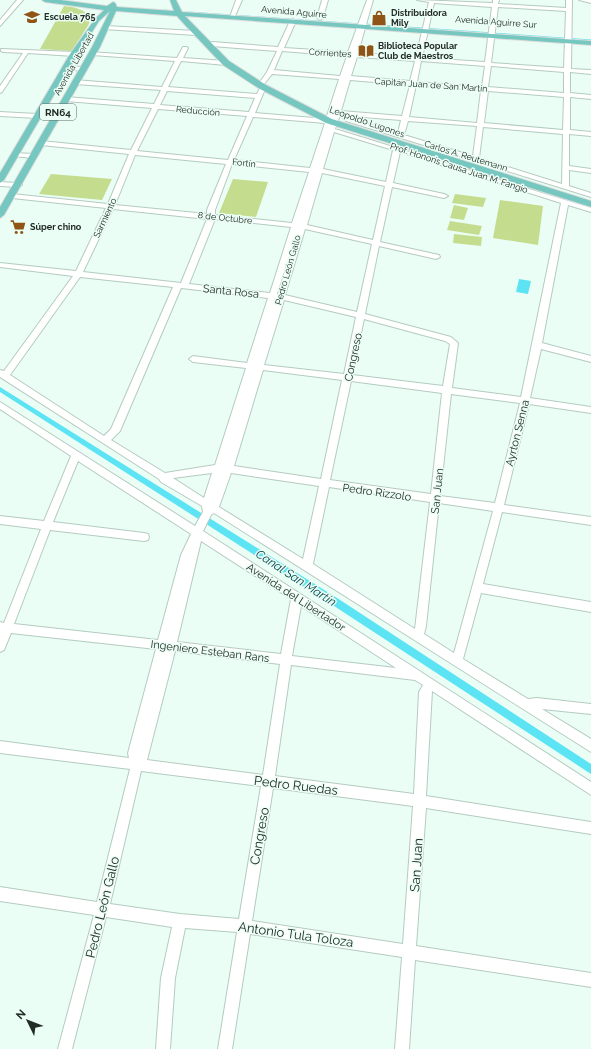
<svg xmlns="http://www.w3.org/2000/svg" width="591" height="1049" font-family="Raleway,sans-serif">
	<rect width="100%" height="100%" fill="#ebfef5"/>
	<!-- green -->
	<g fill="#c4dc8e">
		<path d="M64,6c11,1 19,3 26,11l-1,7 -17,27 -32,-2z"/>
		<polygon points="51,174 112,179 102,200 39,194"/>
		<polygon points="233,179 268,182 256,217 219,213"/>
		<polygon points="455,194 486,198 483,207 452,203"/>
		<polygon points="500,200 543,206 538,245 493,238"/>
		<polygon points="454,205 468,208 464,220 450,218"/>
		<polygon points="450,221 482,226 479,235 447,230"/>
		<polygon points="454,234 482,237 481,246 453,243"/>
	</g>
	<!-- water -->
	<polygon fill="#5ce3f4" points="519,279 531,281 528,294 516,292"/>
	<g fill="none" stroke-linecap="round" stroke-linejoin="round">
		<!-- stream -->
		<g stroke="#5ce3f4" stroke-width="1">
			<polyline points="165,10 171,11"/>
			<polyline points="188,12 361,24"/>
			<polyline points="365,24 591,40"/>
		</g>
		<!-- canal -->
		<polygon fill="#5ce3f4" fill-rule="evenodd" points="0,387 337,598 591,764 591,774 331,604 0,392"/>
		<defs>
			<g id="minor">
				<polygon points="17,0 23,0 0,26 0,20"/>
				<polygon points="236,0 242,0 235,16 230,17"/>
				<polygon points="322,0 328,0 323,18 320,20 317,18"/>
				<path d="M367,0h6l-15,53 58,4 13,-55 -12,-2 76,3v-3h6l-1,4 68,4v-8h6l-1,69 20,1v4l-21,-2v21l21,2v4l-21,-2v33l21,2v4l-22,-2v32l22,3v4l-22,-3v16l22,7v4l-245,-76 -3,-3v-3h-3l-5,14 256,79v4l-23,-7 -26,138 49,13v6l-50,-13 -11,49 61,9v6l-62,-9 -25,101 87,12v8l-89,-13 -19,72 108,18v10l-110,-19 -18,66 65,40 9,-1 54,6v10l-49,-5 49,30v13l-377,-239 -3,2 -8,16 388,251v13l-159,-104 -6,105 165,26v12l-165,-26 -10,138 175,27v14l-176,-27 -6,89h-14l7,-92 -152,-23 -18,115h-14l19,-117 -52,-4 -10,50 -5,71h-14l5,-71 11,-51 -66,-10 -34,132h-14l36,-134 -94,-14v-14l97,15 33,-133 -130,-16v-12l129,17 -1,-5 28,-104 -145,-16 -7,17 -4,2v-30l4,1 37,-94 -41,-5v-8l44,5 27,-65 -71,-47v-7l195,124 8,-14 -1,-6 -41,-24 -2,-3 -159,-102v-7l4,1 69,-95 -73,-9v-4l76,8 30,-63 -94,-10 -4,-2 4,-2 96,10 21,-50 -88,-9 -3,-2 3,-2 90,9 21,-42 -86,-7 -3,-2 3,-2 88,7 7,-14 -86,-6 -3,-2 3,-2 87,7 13,-26 -83,-6 -3,-2 1,-1 87,6 6,-11h4l1,1 -5,10 43,3 3,2 -3,2 -45,-4 -13,26 89,7 4,-8 2,-1 3,2 -11,26 71,6 13,-40 -67,-5 -7,9h-4l-1,-1 7,-10 10,-21 -65,-5 -3,-2 3,-2 66,5 12,-26 3,-2 3,2 -12,27 64,4zM434,3l58,4 -7,55 -63,-4zM498,7l68,4 -2,57 -73,-5zM282,51l65,5 -7,20 -66,-6zM357,57l58,4 -5,20 -59,-5zM421,61l64,5 -3,21 -65,-5zM491,66l73,6v21l-76,-6zM350,80l60,5 -8,31 -61,-5zM416,85l65,5 -4,33 -68,-6zM167,91l88,7 -6,14 -89,-7zM488,91l76,6 -1,33 -79,-7zM158,109l89,7 -19,44 -91,-9zM350,116l51,4 -3,13 -48,-14zM253,117l72,6 -15,45 -76,-8zM408,121l69,5 -4,30 -69,-21zM483,127l80,7 -1,50 -83,-26zM334,132l59,18 -7,32 -63,-13zM400,152l161,51 -40,194 -69,-9 6,-45 -7,-6 -86,-23 14,-68 57,13 4,-2 -1,-2 -59,-13 12,-55 52,11 4,-2 -4,-2 -51,-11zM135,155l91,9 -19,46v4l-92,-9zM232,164l77,8 -17,51 -77,-8v-5zM322,173l63,13 -12,54 -66,-15zM113,209l94,10 -26,64 -98,-11zM215,219l76,8 -21,66 -81,-9zM298,228l-20,66h-1zM305,229l67,15 -15,68 -72,-17zM80,277l93,10 -62,142 -7,7 -94,-61zM181,288l87,10 -21,65 -54,-7 -4,3 4,3 53,6 -31,97 -50,8 -54,-33 9,-9zM284,300l72,17 -12,57 -80,-9zM364,319l81,22 5,3 -7,42 -91,-11zM263,370l79,10 -21,99 -87,-13zM351,381l91,12 -11,101 -101,-14zM451,394l69,9 -25,100 -55,-7zM78,461l113,73 -10,21 -23,85 -144,-16 36,-94 94,11 4,-1 1,-3 -1,-3 -4,-1 -91,-11zM212,473l-8,25 -31,-20zM231,473l88,13 -16,73 -84,-52zM329,487l101,15 -15,127 -102,-65zM439,503l54,8 -39,142 -30,-19 2,-8zM201,541l90,58 -10,55 -104,-12zM301,606l95,62 -104,-12zM175,651l105,13 -17,111 -116,-15zM291,665l124,15 8,5 -4,7 -5,102 -139,-18zM141,771l120,15 -22,133 -59,-5 -70,-10zM273,788l140,18 -10,138 -151,-23z"/>
				<polygon points="579,0 591,0 591,3"/>
				<polygon points="106,26 195,31 198,33 195,35 104,29 103,28"/>
				<polygon points="1,49 74,52 77,54 74,56 28,53 2,92 0,93 0,86 23,53 3,52 1,51"/>
				<polygon points="66,66 83,67 86,69 83,71 64,69 64,67"/>
				<polygon points="43,105 61,106 64,108 61,110 41,108 41,106"/>
				<polygon points="0,112 37,114 40,116 37,118 0,116"/>
				<polygon points="14,153 34,154 37,156 34,158 12,156 11,155"/>
				<polygon points="0,182 18,183 22,185 18,187 0,186"/>
			</g>
			<polygon id="major" points="42,0 60,0 107,6 113,2 115,3 117,7 174,11 170,0 176,0 182,12 591,41 591,45 185,16 229,61 266,85 332,119 591,201 591,207 326,123 260,89 223,65 186,26 177,16 116,11 100,47 4,215 0,218 0,207 92,47 110,11 99,21 78,54 4,180 0,183 0,173 70,54 95,19 104,10 45,2"/>
		</defs>
		<!-- minor casing -->
		<use href="#minor" stroke="#b4cbc0" stroke-width="2"/>
		<!-- major casing -->
		<use href="#major" stroke="#dcdddc" stroke-width="2"/>
		<!-- minor -->
		<use href="#minor" fill="#fff" fill-rule="evenodd"/>
		<!-- major -->
		<use href="#major" fill="#76c7c0" fill-rule="evenodd"/>
	</g>
	<!-- icons -->
	<defs>
		<symbol id="school-bare" viewBox="-9 -9 18 18"><path d="M0-5L7-2L0 1L-7-2ZM-4 1L0 2.5L4 1V4Q0 6-4 4Z" fill="#915417" stroke="#ebfef5" stroke-width="2.5" paint-order="stroke"/></symbol>
		<symbol id="shop-bare" viewBox="-9 -9 18 18"><path d="M-5-2.5h2.3a2.7 3.5 0 0 1 5.4 0H5L5.5 6h-11ZM-1.5-2.5h3a1.5 2.3 0 0 0-3 0Z" fill="#915417" stroke="#ebfef5" stroke-width="2.5" paint-order="stroke"/></symbol>
		<symbol id="library-bare" viewBox="-9 -9 18 18"><path d="M-6-4Q-3-5.5-.7-3.5V5Q-3 3-6 4ZM6-4Q3-5.5 .7-3.5V5Q3 3 6 4Z" fill="#915417" stroke="#ebfef5" stroke-width="2.5" paint-order="stroke"/></symbol>
		<symbol id="supermarket-bare" viewBox="-9 -9 18 18"><path d="M-6-5.5h2.5l.6 2H6L4.5 2H-2.5L-4.4-4H-6ZM-1.5 3.2a1.3 1.3 0 1 0 .1 0ZM3 3.2a1.3 1.3 0 1 0 .1 0Z" fill="#915417" stroke="#ebfef5" stroke-width="2.5" paint-order="stroke"/></symbol>
	</defs>
	<g fill-rule="evenodd">
		<use href="#school-bare" x="21" y="6" width="22" height="22"/>
		<use href="#shop-bare" x="368" y="7" width="22" height="22"/>
		<use href="#library-bare" x="355" y="40" width="22" height="22"/>
		<use href="#supermarket-bare" x="7" y="216" width="22" height="22"/>
	</g>
	<g text-anchor="middle" stroke-width="3" stroke-linejoin="round" paint-order="stroke">
		<!-- far-street labels -->
		<g font-size="9" fill="#222b26" stroke="#ebfef5">
			<text transform="translate(294 12) rotate(5)" y="3">Avenida Aguirre</text>
			<text transform="translate(496 22) rotate(4)" y="3">Avenida Aguirre Sur</text>
			<text transform="translate(330 53) rotate(3)" y="3">Corrientes</text>
			<text transform="translate(74 64) rotate(-60)" y="3">Avenida Libertad</text>
			<text transform="translate(431 85) rotate(4)" y="3">Capitán Juan de San Martín</text>
			<text transform="translate(198 111) rotate(5)" y="3">Reducción</text>
			<text transform="translate(367 122) rotate(19)" y="3">Leopoldo Lugones</text>
			<text transform="translate(466 156) rotate(17)" y="3">Carlos A. Reutemann</text>
			<text transform="translate(244 163) rotate(6)" y="3">Fortín</text>
			<text transform="translate(459 168) rotate(18)" y="3">Prof. Honoris Causa Juan M. Fangio</text>
			<text transform="translate(105 218) rotate(-65)" y="3">Sarmiento</text>
			<text transform="translate(225 218) rotate(6)" y="3">8 de Octubre</text>
			<text transform="translate(288 270) rotate(-74)" y="3">Pedro León Gallo</text>
		</g>
		<!-- far-poi labels -->
		<g font-size="9" font-weight="bold" fill="#222b26" stroke="#ebfef5" text-anchor="start">
			<text x="391" y="16">Distribuidora<tspan x="391" dy="10">Mily</tspan></text>
			<text x="44" y="20">Escuela 765</text>
			<text x="378" y="49">Biblioteca Popular<tspan x="378" dy="10">Club de Maestros</tspan></text>
			<text x="30" y="230">Súper chino</text>
		</g>
		<!-- shield labels -->
		<rect fill="#ebfef5" stroke="#5e6a64" stroke-width="1" x="40" y="104" width="36" height="16" rx="3"/>
		<g font-size="10" font-weight="bold" fill="#222b26">
			<text x="58" y="116">RN64</text>
		</g>
		<!-- street labels -->
		<g font-size="11" fill="#222b26" stroke="#ebfef5">
			<text transform="translate(231 291) rotate(6)" y="4">Santa Rosa</text>
			<text transform="translate(353 357) rotate(-78)" y="4">Congreso</text>
			<text transform="translate(517 433) rotate(-76)" y="4">Ayrton Senna</text>
			<text transform="translate(437 491) rotate(-84)" y="4">San Juan</text>
			<text transform="translate(377 492) rotate(8)" y="4">Pedro Rizzolo</text>
			<text transform="translate(296 597) rotate(33)" y="4">Avenida del Libertador</text>
			<text transform="translate(210 651) rotate(7)" y="4">Ingeniero Esteban Rans</text>
		</g>
		<!-- water labels -->
		<g font-size="12" font-style="italic" fill="#07474e" stroke="#ebfef5">
			<text transform="translate(296 578) rotate(33)" y="4">Canal San Martín</text>
		</g>
		<!-- near-street labels -->
		<g font-size="13" fill="#222b26" stroke="#ebfef5">
			<text transform="translate(296 785) rotate(7)" y="5">Pedro Ruedas</text>
			<text transform="translate(259 836) rotate(-80)" y="5">Congreso</text>
			<text transform="translate(416 865) rotate(-86)" y="5">San Juan</text>
			<text transform="translate(102 907) rotate(-76)" y="5">Pedro León Gallo</text>
			<text transform="translate(296 934) rotate(8)" y="5">Antonio Tula Toloza</text>
		</g>
	</g>
	<!-- north arrow -->
	<g transform="translate(28 1021) rotate(313)" stroke="#ebfef5" stroke-width="3" paint-order="stroke">
	<path d="M0-3L7 15L0 10L-7 15Z" fill="#222b26"/>
	<text y="-6" font-size="11" font-weight="bold" text-anchor="middle" fill="#222b26">N</text>
	</g>
</svg>
